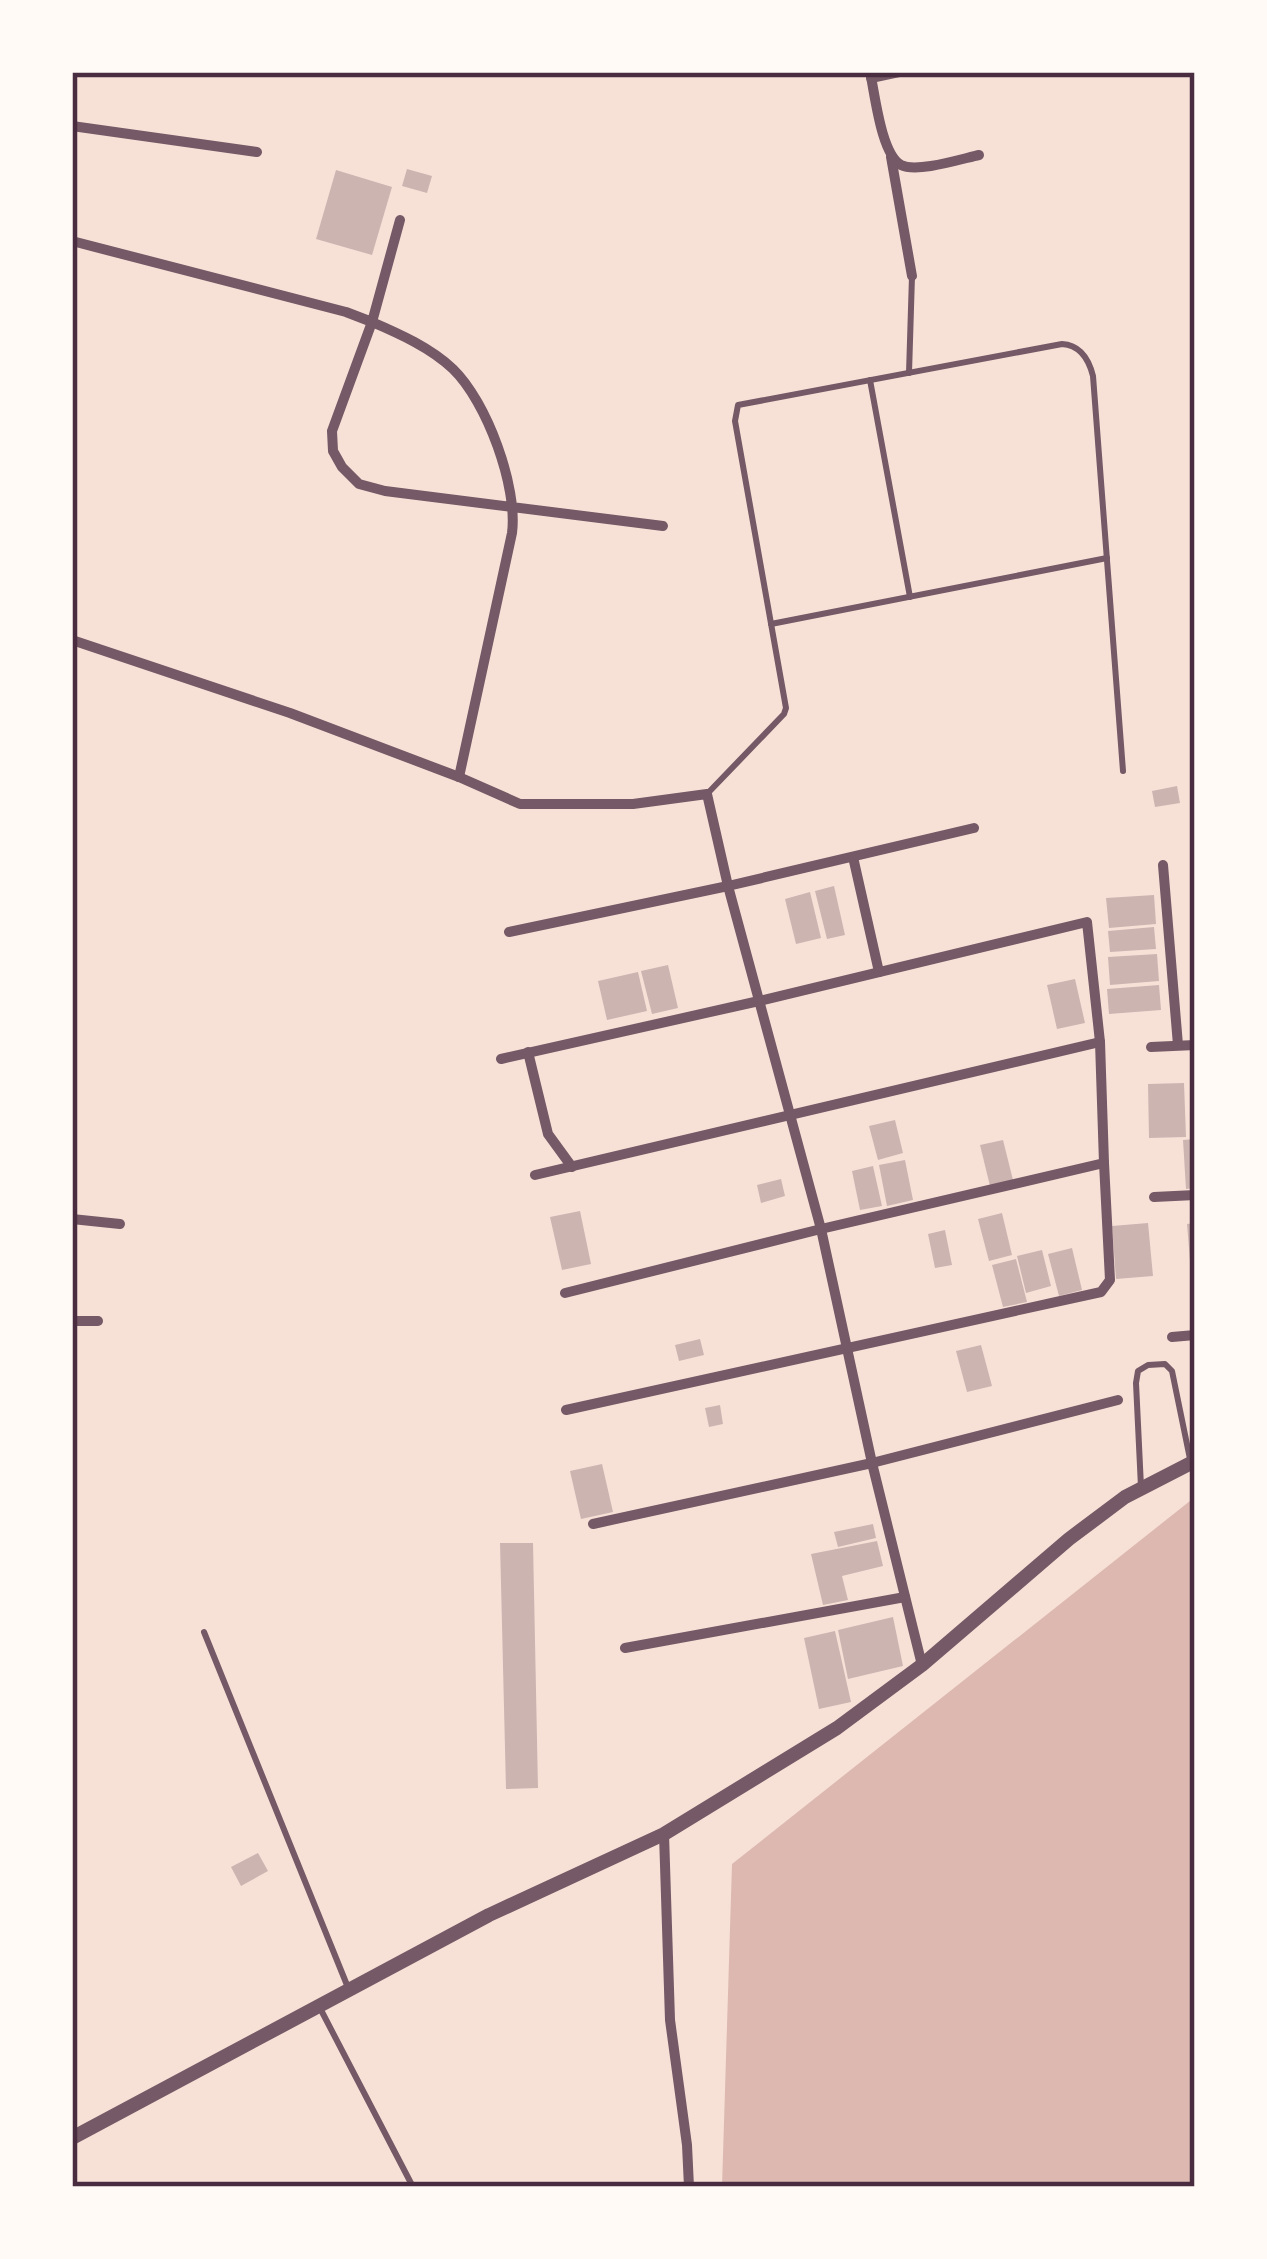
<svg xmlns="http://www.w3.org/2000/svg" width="1267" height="2259" font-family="'Alegreya Sans',sans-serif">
	<rect width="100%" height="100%" fill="#f7e1d7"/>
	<!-- water -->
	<polygon fill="#dcb8b0" points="1195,1497 1195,2187 722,2187 732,1864"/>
	<!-- building -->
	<g fill="#ccb4b1">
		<polygon points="407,169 432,176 427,193 402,186"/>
		<polygon points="336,170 392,187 372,255 316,239"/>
		<polygon points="1177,786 1180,803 1155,807 1152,791"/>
		<polygon points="834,886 845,935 827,939 815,891"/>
		<polygon points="810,892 821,938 796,944 785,899"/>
		<polygon points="1154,895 1156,924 1109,928 1106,898"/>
		<polygon points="1154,927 1156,949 1110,952 1108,931"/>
		<polygon points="1157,954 1159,981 1110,985 1108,957"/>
		<polygon points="668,965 678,1008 652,1014 641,971"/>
		<polygon points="638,972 647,1011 607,1020 598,981"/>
		<polygon points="1075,979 1085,1023 1057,1029 1047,985"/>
		<polygon points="1159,985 1161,1010 1109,1014 1107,989"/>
		<polygon points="1184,1083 1186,1137 1149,1138 1148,1084"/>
		<polygon points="895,1120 903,1153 878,1160 869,1126"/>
		<polygon points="1195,1139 1195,1188 1186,1189 1183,1140"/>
		<polygon points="1003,1140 1013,1180 990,1186 980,1145"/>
		<polygon points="905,1160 913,1200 887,1206 879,1165"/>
		<polygon points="873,1166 882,1206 860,1210 852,1171"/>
		<polygon points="781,1179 785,1196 761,1203 757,1185"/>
		<polygon points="580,1211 591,1264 562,1270 550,1217"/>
		<polygon points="1002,1213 1012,1255 989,1261 978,1219"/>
		<polygon points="1148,1223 1153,1276 1116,1279 1112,1226"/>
		<polygon points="1195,1223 1195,1285 1192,1285 1187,1224"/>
		<polygon points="945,1230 952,1265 935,1268 928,1234"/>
		<polygon points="1072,1248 1082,1290 1059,1296 1048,1254"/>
		<polygon points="1042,1250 1051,1286 1026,1293 1017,1256"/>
		<polygon points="1016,1259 1027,1302 1003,1307 992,1265"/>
		<polygon points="700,1339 704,1355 679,1361 675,1345"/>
		<polygon points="981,1345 992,1386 967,1392 956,1351"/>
		<polygon points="720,1405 723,1424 709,1427 705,1408"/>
		<polygon points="602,1464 613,1512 581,1519 570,1471"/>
		<polygon points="873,1524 876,1538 838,1547 834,1532"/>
		<polygon points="877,1541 883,1566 842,1576 848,1600 823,1605 811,1554"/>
		<polygon points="500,1543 533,1543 538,1788 506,1789"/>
		<polygon points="893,1617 903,1666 848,1679 838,1630"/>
		<polygon points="835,1631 851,1702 819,1709 804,1638"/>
		<polygon points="258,1853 268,1871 241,1886 231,1867"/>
	</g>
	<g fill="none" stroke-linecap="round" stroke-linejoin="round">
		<!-- service -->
		<g stroke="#755966" stroke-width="6">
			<polyline points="909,373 912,276"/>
			<polyline points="870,380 910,597"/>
			<polyline points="771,624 1107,558"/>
			<path d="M707,794l77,-80 2,-6 -51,-287 3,-16 324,-61c18,1 27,16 31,32l30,395"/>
			<polyline points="1141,1487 1136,1383 1138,1371 1148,1365 1165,1364 1172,1371 1190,1459"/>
			<polyline points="204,1632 349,1990"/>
			<polyline points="321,2010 413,2187"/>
		</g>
		<!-- minor -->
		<g stroke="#755966" stroke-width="10">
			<path d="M870,72c5,22 11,82 31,93 16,8 60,-6 78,-10"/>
			<polyline points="871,78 899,72"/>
			<polyline points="72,126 257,152"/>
			<polyline points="891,157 912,276"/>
			<polyline points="72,241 346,312 372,322 400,220"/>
			<polyline points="72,640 290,713 459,777 520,804 633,804 707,794 728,886 821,1229 872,1463 922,1665"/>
			<path d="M459,777l53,-244c6,-46 -25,-131 -59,-164 -22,-21 -53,-35 -81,-47l-40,109 1,20 9,16 17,17 26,7 278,35"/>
			<polyline points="853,857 879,972"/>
			<polyline points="1163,865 1178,1045"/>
			<polyline points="509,932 728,886 974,828"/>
			<polyline points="1151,1047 1195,1045"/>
			<polyline points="528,1052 548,1134 572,1167"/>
			<polyline points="501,1059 759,1001 1087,922 1100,1042 1104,1163 821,1229 565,1293"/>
			<polyline points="535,1175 1100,1042"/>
			<polyline points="1154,1197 1195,1195"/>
			<polyline points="72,1219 120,1224"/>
			<polyline points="72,1321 98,1321"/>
			<polyline points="1172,1337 1195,1335"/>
			<polyline points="566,1410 1101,1292 1110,1280 1104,1163"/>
			<polyline points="593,1524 872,1463 1118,1400"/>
			<polyline points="625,1648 905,1597"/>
			<polyline points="664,1834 670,2020 687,2145 689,2187"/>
		</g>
		<!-- tertiary -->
		<polyline stroke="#755966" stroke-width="14" points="72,2138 489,1915 664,1834 837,1728 922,1665 1069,1539 1125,1497 1195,1461"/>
	</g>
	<!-- border -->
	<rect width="1267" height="2259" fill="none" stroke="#fffaf5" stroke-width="150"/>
	<rect x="75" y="75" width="1117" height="2109" fill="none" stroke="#4a2c40" stroke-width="4.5"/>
</svg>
